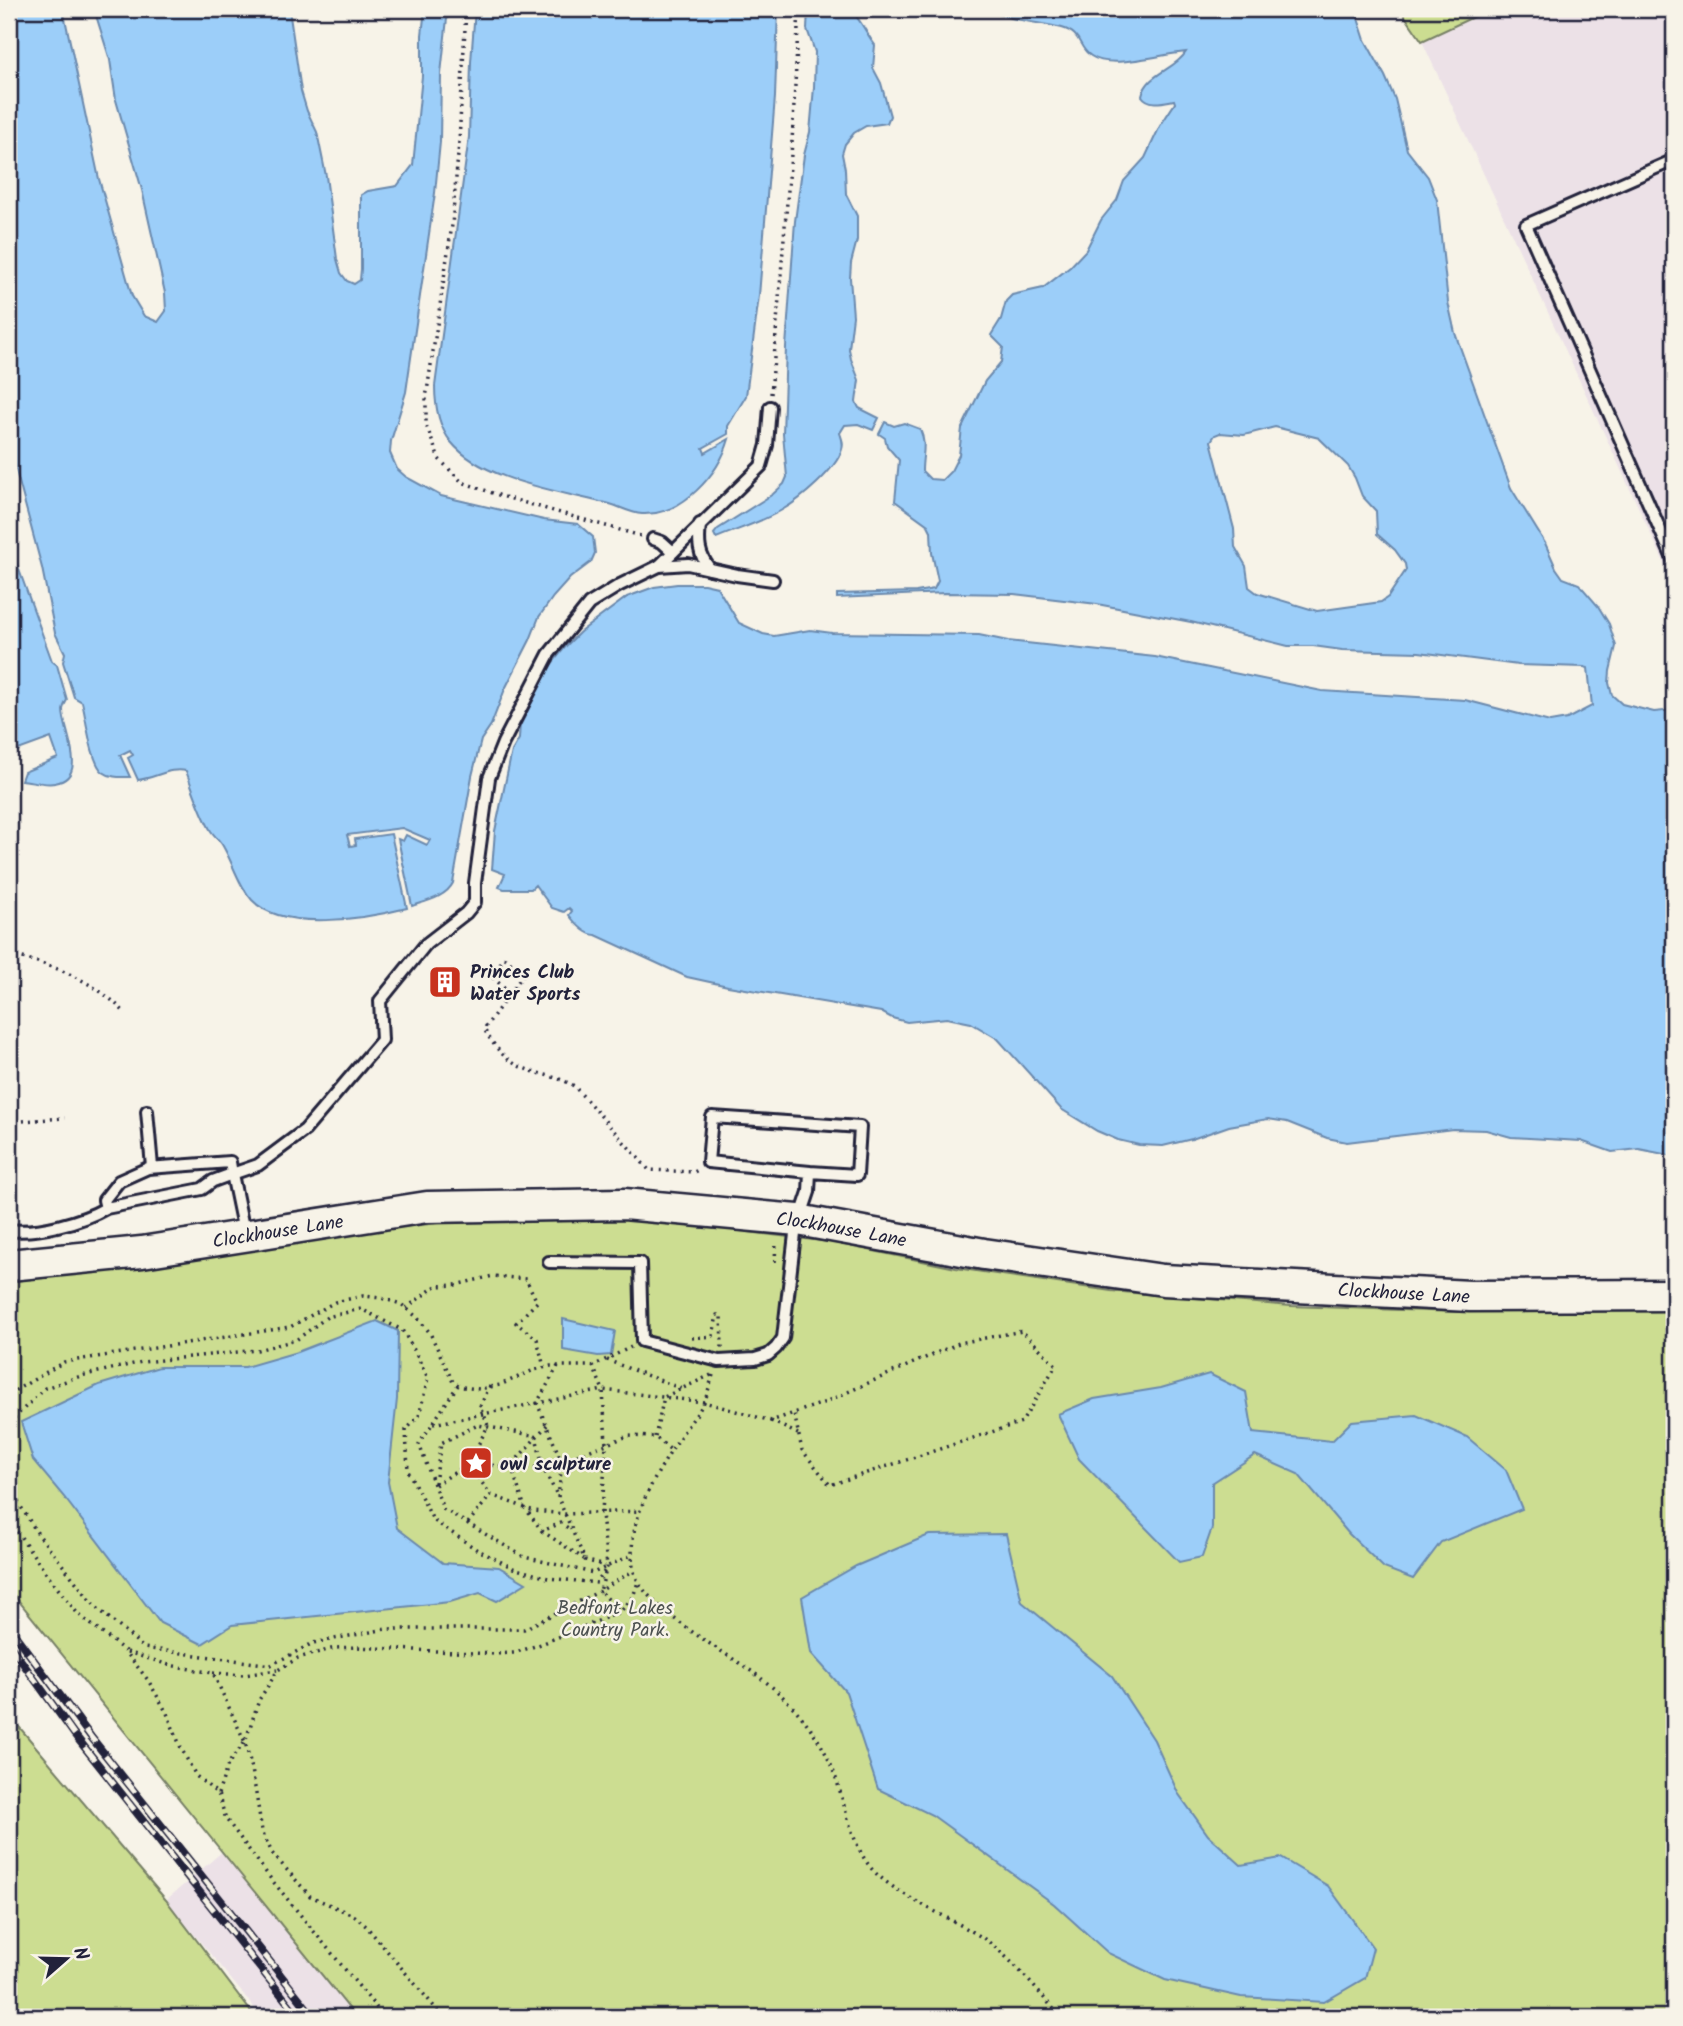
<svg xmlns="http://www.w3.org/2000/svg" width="1683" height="2026" font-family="Kalam,sans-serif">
	<rect width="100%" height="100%" fill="#f7f3e8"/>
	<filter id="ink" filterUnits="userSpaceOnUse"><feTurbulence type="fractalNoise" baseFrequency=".0143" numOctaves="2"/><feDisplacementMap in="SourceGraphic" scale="14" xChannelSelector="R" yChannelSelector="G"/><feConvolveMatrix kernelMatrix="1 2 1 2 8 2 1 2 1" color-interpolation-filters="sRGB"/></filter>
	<g filter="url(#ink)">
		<!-- built -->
		<g fill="#ece1e7">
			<polygon points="1490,9 1674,9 1674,584 1422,41"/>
			<polygon points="223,1851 356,2017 262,2017 166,1900"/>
		</g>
		<!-- green -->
		<g fill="#ccdd91" stroke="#778066" stroke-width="2">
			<polygon points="1400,9 1490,9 1422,41"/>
			<polygon points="626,1217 830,1242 956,1268 1111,1291 1291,1306 1457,1312 1674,1310 1674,2017 356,2017 9,1589 9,1276 354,1232 439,1223"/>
			<polygon points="9,1715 166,1900 255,2017 9,2017"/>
		</g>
		<!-- water -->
		<g fill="#9ccef9" stroke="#6b89ad" stroke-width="2" fill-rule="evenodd">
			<path d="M9,9h54l36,170 33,117 12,20 14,6 8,-11 -1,-18 -23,-103 -26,-90 -6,-40 -16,-51h195l12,82 6,20 10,21 9,44 11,83 4,14 6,8 7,3 6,-4 1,-11v-74l7,-4 29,-5 16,-21 9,-89v-41l3,-26h23l-7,65 -1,68 -5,51 -29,199 -15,49 -1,12 7,16 9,8 35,19 103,24 34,4 15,13 2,16 -4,9 -21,16 -17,19 -14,20 -9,23 -25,49 -14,36 -10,15 -9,36 -19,107c-7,14 -26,18 -41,23l-14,-67 5,2 3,-6 21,10 3,-5 -28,-12 -55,7 3,11 6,-1 -1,-6 36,-5 16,74c-39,10 -124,25 -155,-8 -14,-16 -18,-34 -28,-52 -3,-7 -9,-11 -13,-17 -11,-19 -17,-39 -25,-60 -15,-4 -31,7 -48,9l-10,-22 5,-3 -3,-5 -10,5 10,22c-10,0 -19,1 -27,-5 -12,-9 -17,-55 -21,-70l-8,-5 -11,-35 2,-9 -10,-20 -13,-65 -28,-105 -5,-13z"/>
			<path d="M475,9h303l-3,88 -16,199 -13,100 -18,30v8l-25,14 2,5 24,-14c-10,35 -47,77 -87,75 -15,-1 -27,-11 -42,-12 -45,-12 -118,-22 -149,-60 -12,-15 -16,-37 -16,-56l34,-249 2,-75z"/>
			<path d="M808,9h42c11,11 16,24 25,36l-2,23 8,15 9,33 -3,7 -21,3 -12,7 -9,11 -3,10 3,15 1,25 11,22v24l-6,23 -1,15 3,38 -4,33 2,10 8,21 -3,22 3,6 20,10 -6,12 -15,-6 -13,1 -5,8c2,6 4,10 2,16 -5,20 -42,51 -60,61 -20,12 -44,19 -66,28l-2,-4 4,-5 55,-35 11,-10 3,-7 -4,-43 3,-87 9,-126 9,-66 6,-23 4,-45 1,-35 -8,-23z"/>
			<path d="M989,9h366l10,31 20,36 10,23 12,51 21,27 9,23 11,102 7,31 56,155 34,55 11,25 7,10 16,6 19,22 11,18 7,22 -6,25 -1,12 3,12 10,9 32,8 20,-2v446l-35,-7 -27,3 -31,-11 -70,-4 -25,-7 -33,-1 -106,13 -20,-4 -40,-16 -19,-3 -39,7 -37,13 -29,7 -24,-1 -21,-5 -21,-9 -36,-22 -63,-70 -27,-16 -24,-5 -40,4 -15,-4 -11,-6 -153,-26 -41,-9 -91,-42c-11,0 -21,-12 -27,-20l3,-4 -3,-3 -5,4 -12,-4 -17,-23 -4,4h-27l-5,-2 6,-13 -13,-5 3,-38 17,-80 7,-12 1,-17 23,-47 24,-30 13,-13 47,-35 27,-10 23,-3h27l13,3 22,36 24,11 11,2 36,-6 22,3 147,2 29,6 147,16 167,34 143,9 85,22 17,-3 25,-13 -4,-38 -4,-1 -66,-2 -99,-13 -77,-2 -29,-4h-25l-97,-24 -94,-18 -83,-10 -69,-1 -108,5v-4l79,-2 18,-3 4,-8 -6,-28 -1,-22 -3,-6 -33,-24 4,-41 -12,-14 -2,-8 -6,-4 6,-12 9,4 10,-3 16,6c7,16 2,25 2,42l8,8 12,1 9,-9 8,-16 3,-27 23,-47 16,-19 2,-15 -12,-12 10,-16 5,-18 6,-6 31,-7 27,-21 16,-17 15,-30 16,-20 7,-19 21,-23 15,-32 15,-23 -1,-3c-11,2 -25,6 -32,-4 5,-23 33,-26 44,-44 -24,2 -75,18 -95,4 -14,-9 -8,-22 -29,-28 -22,-6 -56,-7 -73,-19zM1275,427l44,11 29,28 7,12 7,18 14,15 1,23 18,16 10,14 1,6 -18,27 -7,5 -64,9 -60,-18 -8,-6 -3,-21 -11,-19 -1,-18 -23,-88 4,-6 5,-2 24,2z"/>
			<path d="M9,542l43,119 5,4 10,35c-1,2 -4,7 -4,10 0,21 27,67 -8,73 -10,2 -23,-2 -34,-3l3,-8 34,-14 -7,-20 -38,14 -4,-11z"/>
			<polygon points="563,1319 615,1331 611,1355 598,1356 563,1350"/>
			<polygon points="377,1321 398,1331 397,1399 388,1482 397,1528 443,1563 499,1567 526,1583 497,1601 480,1593 450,1602 232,1625 202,1644 160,1623 64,1497 33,1460 21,1422 99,1385 159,1367 245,1367 297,1352"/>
			<polygon points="1209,1374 1246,1392 1253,1433 1332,1441 1352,1421 1416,1415 1467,1437 1506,1470 1522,1509 1441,1542 1413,1579 1384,1568 1349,1534 1298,1474 1255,1455 1212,1483 1212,1528 1202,1557 1179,1562 1079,1459 1058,1414 1094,1399 1161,1388"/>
			<polygon points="1006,1534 1022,1602 1112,1676 1154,1740 1178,1793 1208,1835 1241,1865 1281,1858 1328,1886 1373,1948 1365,1978 1324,2002 1241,1997 1165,1980 1108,1953 1054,1904 932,1815 878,1789 846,1692 811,1653 802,1597 856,1566 929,1535"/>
		</g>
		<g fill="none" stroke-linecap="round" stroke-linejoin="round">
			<defs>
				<g id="service">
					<polyline points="1674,160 1526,225 1674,561"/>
					<path d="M700,524c-2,19 -2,30 10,45"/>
					<polyline points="653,539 662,542 673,552"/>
					<polyline points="659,566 761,466 767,445 770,407"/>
					<polyline points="147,1111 152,1167"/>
					<path d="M9,1230c27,4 73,-8 97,-22l96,-19 11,-8 19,-7 -2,-12 -82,6 -29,13 -15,19 2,8"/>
					<polyline points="244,1232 232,1174 258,1165 305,1130 382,1040 380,1001 426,944 466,913 475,902 475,883 489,778 503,743 549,654 589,604 620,585 659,566 688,564 737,575 773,580"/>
					<polyline points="549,1262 640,1263 642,1341 719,1361 755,1359 768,1355 776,1348 783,1338 795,1234 809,1192 810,1172 708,1162 712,1117 860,1127 857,1175 810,1172"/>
				</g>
				<g id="secondary">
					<path id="s1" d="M9,1265l133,-13 285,-45 197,-3 174,16 186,34 179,26 307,16 204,-1"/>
				</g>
			</defs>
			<!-- service casing -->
			<use href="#service" stroke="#22223b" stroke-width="16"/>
			<!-- secondary casing -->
			<use href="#secondary" stroke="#22223b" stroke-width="35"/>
			<!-- path -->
			<g stroke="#22223b" stroke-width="3.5" stroke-dasharray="2 5" stroke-linecap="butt">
				<polyline points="466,9 459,142 452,225 426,398 426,425 439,459 462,482 501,496 641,536"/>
				<polyline points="771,394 792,142 799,9"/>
				<path d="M9,955c41,8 87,26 116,58"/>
				<path d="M510,993l-20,-18 15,-17 20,14 -41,57c8,14 18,28 33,36 18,10 40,10 57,21l75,84 45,2 4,-2"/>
				<polyline points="9,1122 65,1118"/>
				<polyline points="775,1262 776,1241"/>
				<polyline points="406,1308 436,1286 455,1285 493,1276 526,1279 537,1302 516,1323 537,1339 544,1367"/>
				<polyline points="692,1338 713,1336 717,1315 721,1315 722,1348"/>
				<polyline points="607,1360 682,1389"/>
				<polyline points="558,1366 537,1403 562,1462 558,1498 585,1560 605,1566"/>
				<polyline points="593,1366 603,1390 606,1444 602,1513 607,1567 600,1591 620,1611"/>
				<path d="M713,1375c-3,9 -5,17 -8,25 -5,11 -14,21 -21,31 -25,40 -58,85 -51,136 5,40 98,87 129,112 29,22 55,52 69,86 14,33 17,74 40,103 23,27 81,50 112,70 30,21 53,52 78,79"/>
				<polyline points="458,1385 419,1444 443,1509 524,1557 593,1573 632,1555"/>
				<polyline points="490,1386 479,1408 484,1414 488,1426 468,1464 543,1468 557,1495"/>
				<polyline points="9,1394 64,1362 290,1327 335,1302 363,1296 381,1298 401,1304 417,1317 430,1333 453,1382 462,1387 479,1389 500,1385 534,1370 551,1366 593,1366 631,1347"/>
				<polyline points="771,1421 798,1434"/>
				<polyline points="9,1423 45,1388 81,1376 142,1362 257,1350 296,1340 327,1317 361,1309 402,1330 412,1346 428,1378 419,1416 406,1430 408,1471 433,1520 476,1549 513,1568 548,1578 597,1583 607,1567"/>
				<polyline points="433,1424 603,1390 704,1402 771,1421 823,1403 959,1343 1022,1331 1056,1365 1022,1422 830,1485 802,1450 794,1413"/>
				<polyline points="547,1425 511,1466 525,1508 542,1531 561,1523 571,1530"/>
				<polyline points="655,1437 664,1397 711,1375"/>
				<polyline points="9,1483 11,1491 38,1534 95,1606 144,1648 271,1665 313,1643 386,1629 524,1629 600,1591 633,1571"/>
				<polyline points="435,1483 441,1443 478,1425 536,1436 543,1468 628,1436 655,1437 672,1451"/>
				<polyline points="435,1485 468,1464 491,1495 534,1511 565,1514 641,1511"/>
				<polyline points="9,1520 48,1576 78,1614 125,1651 148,1680 167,1713 181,1748 196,1776 218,1794 226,1819 271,1879 384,2017"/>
				<polyline points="468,1523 491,1495"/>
				<polyline points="542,1531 584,1559"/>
				<polyline points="127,1652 169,1665 213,1673 245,1742 252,1769 262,1831 272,1853 310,1896 355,1916 366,1926 443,2017"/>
				<polyline points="213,1673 244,1675 277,1670"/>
				<polyline points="218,1794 228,1764 245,1742 259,1700 278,1670 298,1658 335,1648 356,1647 494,1654 514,1653 541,1644 620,1612 633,1597 638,1582"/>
			</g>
			<!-- service -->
			<use href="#service" stroke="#f7f3e8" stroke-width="10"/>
			<!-- secondary -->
			<use href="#secondary" stroke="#f7f3e8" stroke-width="30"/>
			<defs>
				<g id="rail">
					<polyline points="9,1627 91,1737 314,2017"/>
					<polyline points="9,1644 74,1734 299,2017"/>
				</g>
			</defs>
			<!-- rail casing -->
			<use href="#rail" stroke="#22223b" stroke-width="8"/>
			<!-- rail -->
			<use href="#rail" stroke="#f7f3e8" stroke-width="5" stroke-dasharray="16" stroke-linecap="butt"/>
		</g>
	</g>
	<!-- icons -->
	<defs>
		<symbol id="building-square" viewBox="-11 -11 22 22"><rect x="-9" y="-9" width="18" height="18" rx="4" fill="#c8321e" stroke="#f7f3e8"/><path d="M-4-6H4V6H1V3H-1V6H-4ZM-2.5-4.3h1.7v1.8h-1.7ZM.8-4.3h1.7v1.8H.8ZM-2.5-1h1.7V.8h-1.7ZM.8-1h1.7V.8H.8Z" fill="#fff"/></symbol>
		<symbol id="sight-square" viewBox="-11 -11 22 22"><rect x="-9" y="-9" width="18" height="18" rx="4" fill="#c8321e" stroke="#f7f3e8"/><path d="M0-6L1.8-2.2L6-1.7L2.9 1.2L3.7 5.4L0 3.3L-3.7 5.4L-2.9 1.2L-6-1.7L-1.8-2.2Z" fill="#fff"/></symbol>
	</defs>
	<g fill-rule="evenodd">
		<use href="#building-square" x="426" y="963" width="38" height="38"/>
		<use href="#sight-square" x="457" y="1444" width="38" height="38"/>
	</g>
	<g text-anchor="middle" stroke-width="5" stroke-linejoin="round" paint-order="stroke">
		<!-- poi labels -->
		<g font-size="19" font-weight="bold" fill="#22223b" stroke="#f7f3e8" text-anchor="start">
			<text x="470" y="978">Princes Club<tspan x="470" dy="22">Water Sports</tspan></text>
			<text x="500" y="1470">owl sculpture</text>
		</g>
		<!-- street labels -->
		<g font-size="19" fill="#22223b" stroke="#f7f3e8">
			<text dy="7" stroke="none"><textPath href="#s1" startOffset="838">Clockhouse Lane</textPath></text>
			<text dy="7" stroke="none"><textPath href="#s1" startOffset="271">Clockhouse Lane</textPath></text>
			<text dy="7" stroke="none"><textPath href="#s1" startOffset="1405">Clockhouse Lane</textPath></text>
		</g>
		<!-- park labels -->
		<g font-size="19" fill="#4c5150" stroke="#f7f3e8">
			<text x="615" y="1614">Bedfont Lakes<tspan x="615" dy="22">Country Park.</tspan></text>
		</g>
	</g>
	<!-- margin -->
	<rect width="1683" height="2026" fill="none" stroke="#f7f3e8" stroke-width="35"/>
	<rect x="18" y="18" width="1648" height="1991" fill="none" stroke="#22223b" stroke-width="2.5" filter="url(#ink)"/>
	<!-- north arrow -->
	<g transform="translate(66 1959) rotate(70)" stroke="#f7f3e8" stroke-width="5" paint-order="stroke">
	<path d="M0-5L12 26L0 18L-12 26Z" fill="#22223b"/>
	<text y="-10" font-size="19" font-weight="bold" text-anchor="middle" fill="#22223b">N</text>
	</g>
</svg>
